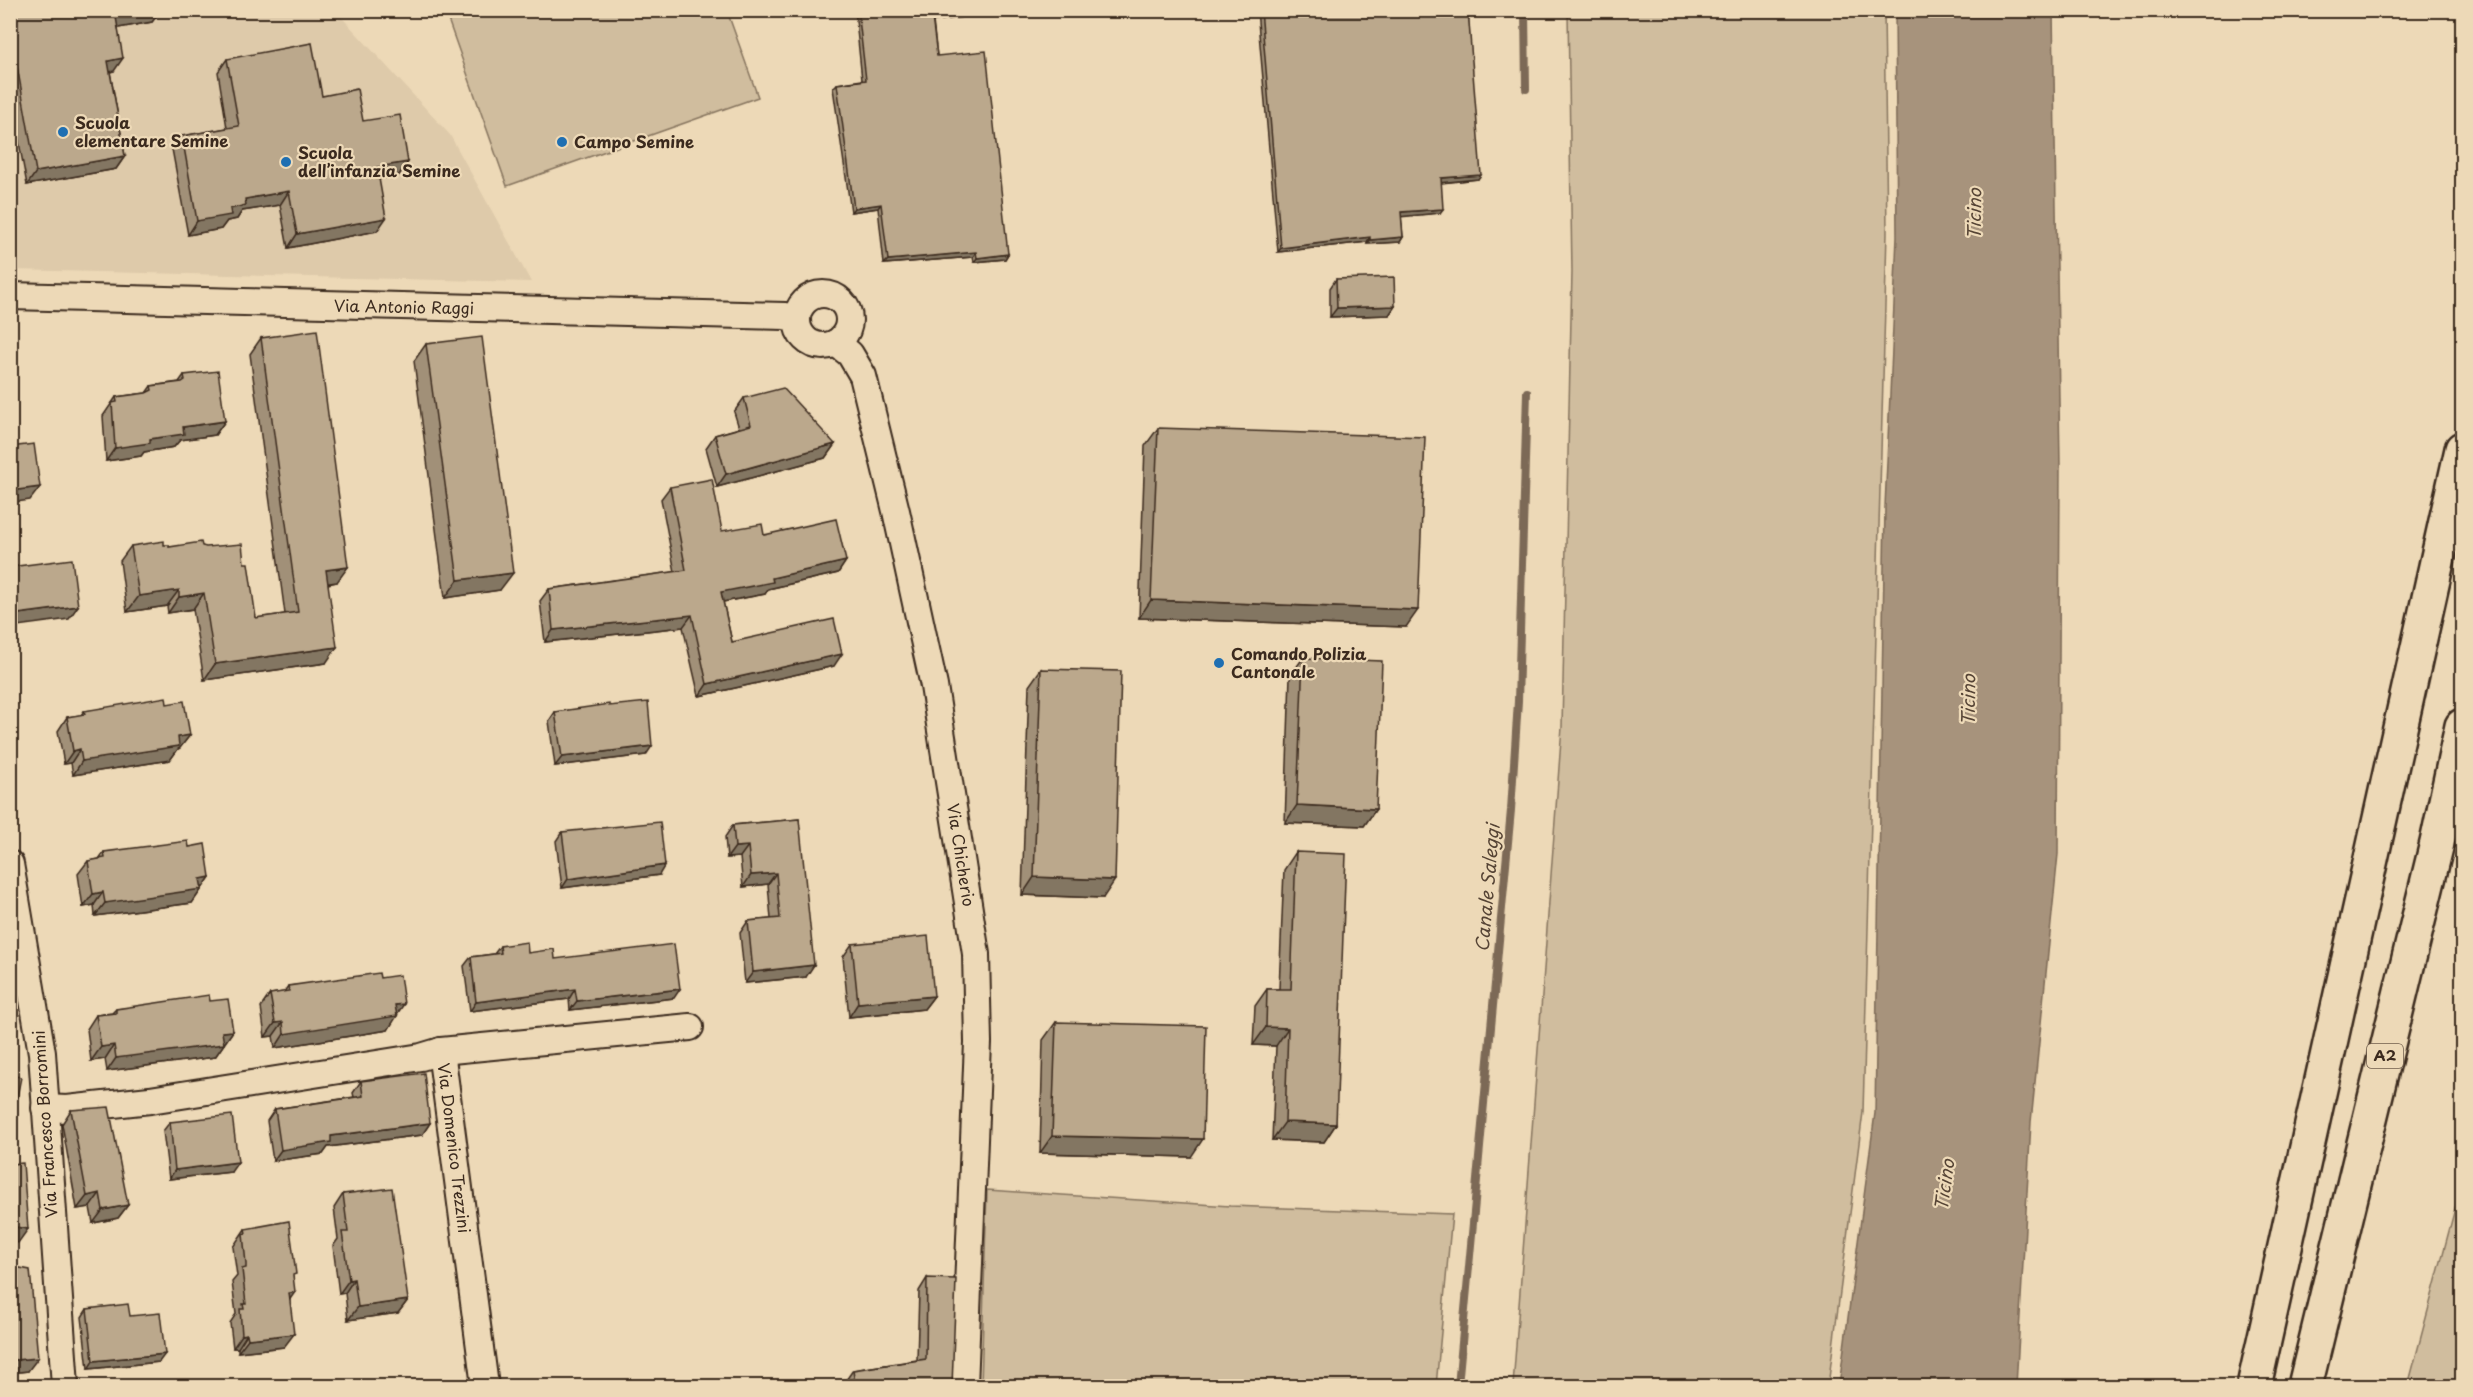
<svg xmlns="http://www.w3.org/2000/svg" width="2473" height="1397" font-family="'Playpen Sans',sans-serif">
	<rect width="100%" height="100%" fill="#edd9b7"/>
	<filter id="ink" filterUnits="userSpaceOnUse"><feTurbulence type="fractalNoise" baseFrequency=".0167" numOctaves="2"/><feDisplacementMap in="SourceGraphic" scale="12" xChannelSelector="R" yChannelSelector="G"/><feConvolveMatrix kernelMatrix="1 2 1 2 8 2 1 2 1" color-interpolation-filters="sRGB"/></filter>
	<g filter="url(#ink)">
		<!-- built -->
		<polygon fill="#decaaa" points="335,10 450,135 531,282 11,270 11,11"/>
		<!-- green -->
		<g fill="#d0bd9e" stroke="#86745e" stroke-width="1.5">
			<polygon points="445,11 727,11 758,97 507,186"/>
			<polygon points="1568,11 1884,11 1887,232 1863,1112 1828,1386 1513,1386 1562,727 1572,272"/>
			<polygon points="2462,1182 2462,1386 2408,1386"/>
			<polygon points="987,1190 1230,1206 1452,1214 1436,1386 981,1386"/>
		</g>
		<!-- water -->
		<polygon fill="#a7937b" stroke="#7c6956" stroke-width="1.5" points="1895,11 2053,11 2060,466 2058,854 2031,1122 2016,1386 1839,1386 1875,1113 1885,507 1897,237"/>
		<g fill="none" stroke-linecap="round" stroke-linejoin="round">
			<!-- stream -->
			<g stroke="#7c6956" stroke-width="8">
				<polyline points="1525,10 1526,89"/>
				<polyline points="1458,1386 1511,810 1518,701 1527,392"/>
			</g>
			<defs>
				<g id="minor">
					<circle cx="823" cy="320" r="26"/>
					<polyline points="10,296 785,316 796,319"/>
					<polyline points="836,343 850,354 863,376 896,511 934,686 976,954 978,1042 964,1386"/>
					<polyline points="10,864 42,1053 65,1386"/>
					<polyline points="441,1051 485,1386"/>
					<polyline points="45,1108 67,1109 150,1100 421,1057 441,1051 690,1027"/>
				</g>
				<g id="highway">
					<polyline points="2254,1386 2462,449"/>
					<polyline points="2305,1386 2437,843 2462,726"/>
				</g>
			</defs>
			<!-- minor casing -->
			<use href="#minor" stroke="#3b2a1e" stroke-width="30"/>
			<!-- highway casing -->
			<use href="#highway" stroke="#3b2a1e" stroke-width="38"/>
			<!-- minor -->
			<use href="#minor" stroke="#edd9b7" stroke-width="26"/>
			<!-- highway -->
			<use href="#highway" stroke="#edd9b7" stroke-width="33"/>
		</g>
		<!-- wall -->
		<g fill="#a19078" stroke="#3b2a1e" stroke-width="1.5">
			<polygon points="10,10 161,10 152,22 118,28 114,71 110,72 125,156 116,169 27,185 10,94"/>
			<polygon points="855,10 989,10 987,14 933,21 937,56 1008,254 1005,259 974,262 973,257 884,264 878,208 851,212 833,88 837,84 862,80"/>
			<polygon points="1257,10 1468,10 1478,179 1441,183 1440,213 1401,216 1403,237 1400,242 1367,244 1367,242 1278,252"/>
			<polygon points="227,59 322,96 363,121 408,162 399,175 379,179 377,231 288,248 280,205 242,211 237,219 227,221 221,229 188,235 172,149 182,136 227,128 218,72"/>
			<polygon points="1336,279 1395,306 1389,315 1330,317 1330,288"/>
			<polygon points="261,338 337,582 328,584 326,663 204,680 193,609 168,613 167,606 127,612 120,561 131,546 164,545 169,547 202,546 244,563 256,618 285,614 250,354"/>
			<polygon points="426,344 500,590 445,598 414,361"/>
			<polygon points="184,375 225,421 215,435 180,440 174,447 144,452 141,456 106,461 103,416 116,397 146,393 151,386 179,382"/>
			<polygon points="744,398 835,444 825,458 717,487 706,448 715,435 739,428 734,412"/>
			<polygon points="1158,428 1406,627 1139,618 1145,446"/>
			<polygon points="670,487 722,531 764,535 846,561 838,573 768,589 765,594 723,602 732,642 834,666 699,696 683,627 545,642 540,601 549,589 675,572 661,499"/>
			<polygon points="1303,658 1376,809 1364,826 1285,823 1290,676"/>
			<polygon points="1041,669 1103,898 1022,895 1029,686"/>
			<polygon points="167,704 190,735 180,748 178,749 170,760 73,775 71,763 64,764 58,731 67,717 81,715 84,711"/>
			<polygon points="609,706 646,755 555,766 549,721 555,712"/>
			<polygon points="799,819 806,977 745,983 740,933 748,921 771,919 768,884 743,887 740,857 727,858 725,837 733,825"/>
			<polygon points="562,832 659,875 562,888 556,841"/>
			<polygon points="189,847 210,877 192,903 95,916 94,905 83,907 78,874 88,861 99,859 104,852"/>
			<polygon points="1296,852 1336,1124 1324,1142 1272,1140 1276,1046 1253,1045 1255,1006 1267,989 1279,989 1284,870"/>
			<polygon points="852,944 934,996 924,1009 849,1017 843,957"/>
			<polygon points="500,946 555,959 674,998 570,1010 569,999 470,1011 464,966 471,957 494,954"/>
			<polygon points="380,978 397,1014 388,1030 275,1048 273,1036 265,1037 261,1007 270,994 284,992 288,986"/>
			<polygon points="210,1001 233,1031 215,1057 107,1071 105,1059 91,1061 87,1029 96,1015 112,1013 116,1009"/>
			<polygon points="1056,1022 1191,1157 1040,1153 1043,1040"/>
			<polygon points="361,1081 430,1123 422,1135 328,1147 323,1154 273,1161 267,1121 275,1109 354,1097 353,1093"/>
			<polygon points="71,1110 128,1205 118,1218 93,1223 90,1207 77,1209 62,1124"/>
			<polygon points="170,1122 231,1172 169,1179 163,1131"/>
			<polygon points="343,1194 408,1300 398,1313 348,1320 345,1293 339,1294 333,1246 338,1239 334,1208"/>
			<polygon points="245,1229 293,1278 290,1299 284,1347 238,1352 238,1348 233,1348 230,1323 236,1314 232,1282 237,1276 233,1247"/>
			<polygon points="10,1266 28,1371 10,1373"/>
			<polygon points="927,1278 952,1386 844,1386 844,1383 853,1370 917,1360 919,1291"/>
			<polygon points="87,1309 130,1316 159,1362 88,1369 82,1317"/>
		</g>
		<!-- shaded-wall -->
		<g fill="#837662" stroke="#3b2a1e" stroke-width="1.5">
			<polygon points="152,10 161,10 152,22 107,30 116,17"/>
			<polygon points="979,10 989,10 987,14 929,21 932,17"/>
			<polygon points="123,58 114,71 99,74 108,61"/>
			<polygon points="125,156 116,169 27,185 36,172"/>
			<polygon points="408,162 399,175 368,181 377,167"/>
			<polygon points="1481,175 1478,179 1438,183 1441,178"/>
			<polygon points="289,191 280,205 242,211 237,219 227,221 221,229 188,235 197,221 230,209 245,199"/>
			<polygon points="881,204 878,208 851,212 854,208"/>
			<polygon points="1443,209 1440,213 1398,217 1401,212"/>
			<polygon points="386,218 377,231 288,248 297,234"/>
			<polygon points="1370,237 1367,242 1278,252 1281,248"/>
			<polygon points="1403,237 1400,242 1367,244 1370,240"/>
			<polygon points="976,252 973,257 884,264 888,260"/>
			<polygon points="1008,254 1005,259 974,262 977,258"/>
			<polygon points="1395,306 1389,315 1330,317 1337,308"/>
			<polygon points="225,421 215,435 180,440 174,447 144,452 141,456 106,461 115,448 150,439 183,427"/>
			<polygon points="835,444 825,458 717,487 726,474"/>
			<polygon points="40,487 30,500 10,503 10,491"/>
			<polygon points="846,561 838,573 768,589 765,594 712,604 721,592 772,578"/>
			<polygon points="348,567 337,582 315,585 326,570"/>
			<polygon points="513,573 500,590 445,598 458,580"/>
			<polygon points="179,590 167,606 127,612 139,596"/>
			<polygon points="204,593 193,609 168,613 179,597"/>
			<polygon points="1151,600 1418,610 1406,627 1139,618"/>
			<polygon points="78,606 69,619 10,627 10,615"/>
			<polygon points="692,615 683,627 545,642 553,630"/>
			<polygon points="337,647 326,663 204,680 215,664"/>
			<polygon points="842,654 834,666 699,696 707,684"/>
			<polygon points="190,735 180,748 178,749 170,760 73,775 82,761 178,737"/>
			<polygon points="652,746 646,755 555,766 562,757"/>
			<polygon points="80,749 71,763 64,764 73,751"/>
			<polygon points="1297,805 1376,809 1364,826 1285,823"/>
			<polygon points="748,846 740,857 727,858 735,847"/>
			<polygon points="665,865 659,875 562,888 568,879"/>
			<polygon points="776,873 768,884 743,887 751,875"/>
			<polygon points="210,877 192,903 95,916 105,903 200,879"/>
			<polygon points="1034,877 1115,880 1103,898 1022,895"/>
			<polygon points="103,892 94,905 83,907 93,894"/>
			<polygon points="814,965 806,977 745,983 753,972"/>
			<polygon points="575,989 569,999 470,1011 476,1002"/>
			<polygon points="680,989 674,998 570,1010 577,1001"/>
			<polygon points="934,996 924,1009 849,1017 858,1003"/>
			<polygon points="404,1004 395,1017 397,1016 388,1030 275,1048 284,1034 395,1005"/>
			<polygon points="283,1022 273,1036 265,1037 275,1023"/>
			<polygon points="1266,1027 1288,1028 1276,1046 1253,1045"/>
			<polygon points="233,1031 215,1057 107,1071 116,1058 222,1032"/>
			<polygon points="114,1045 105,1059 91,1061 101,1047"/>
			<polygon points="1285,1122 1336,1124 1324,1142 1272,1140"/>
			<polygon points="430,1123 422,1135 328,1147 323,1154 273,1161 281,1150 331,1136"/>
			<polygon points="1052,1136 1203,1139 1191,1157 1040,1153"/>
			<polygon points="238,1162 231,1172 169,1179 175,1170"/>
			<polygon points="100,1193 90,1207 77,1209 87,1196"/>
			<polygon points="128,1205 118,1218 93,1223 103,1210"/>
			<polygon points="10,1226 28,1229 18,1243 10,1241"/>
			<polygon points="354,1279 345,1293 339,1294 349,1280"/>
			<polygon points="295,1292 286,1305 289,1293"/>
			<polygon points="408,1300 398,1313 348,1320 358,1307"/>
			<polygon points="247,1334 238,1348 233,1348 242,1335"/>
			<polygon points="294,1334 284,1347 238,1352 248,1339"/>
			<polygon points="165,1354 159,1362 88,1369 93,1361"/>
			<polygon points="38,1358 28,1371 10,1373 10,1365 14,1360"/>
		</g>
		<!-- building -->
		<g fill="#bba88c" stroke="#3b2a1e" stroke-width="1.5">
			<polygon points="10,10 152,10 116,17 123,58 108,61 125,156 36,172 12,38 10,38"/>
			<polygon points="858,10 979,10 932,17 937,56 986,51 1008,254 977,258 976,252 888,260 881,204 854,208 837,84 866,80"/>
			<polygon points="1261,10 1468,10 1481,175 1441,178 1443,209 1401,212 1403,237 1370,240 1370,237 1281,248"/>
			<polygon points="312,43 322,96 357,89 363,121 400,115 408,162 377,167 386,218 297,234 289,191 245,199 246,205 230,209 231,215 197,221 182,136 239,126 227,59"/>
			<polygon points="1394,277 1395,306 1337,308 1336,279"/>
			<polygon points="317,330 348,567 326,570 337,647 215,664 204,593 179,597 179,590 139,596 131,546 164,541 164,545 169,545 169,547 201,542 202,546 206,547 242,544 244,563 248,563 256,618 298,612 261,338"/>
			<polygon points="482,337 513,573 458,580 426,344"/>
			<polygon points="218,371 225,421 183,427 184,434 150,439 150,443 115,448 112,403 117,402 116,397 146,393 152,390 151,386 182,382 185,380 184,375"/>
			<polygon points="783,388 835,444 726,474 715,435 751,425 744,398"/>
			<polygon points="1158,428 1425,437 1418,610 1151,600"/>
			<polygon points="34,444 40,487 10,491 10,447"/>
			<polygon points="712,479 722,531 762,524 764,535 836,519 846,561 772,578 773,582 721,592 732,642 834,619 842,654 707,684 692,615 553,630 549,589 686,570 670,487"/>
			<polygon points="72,559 78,606 10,615 10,567"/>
			<polygon points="1303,658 1382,661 1376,809 1297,805"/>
			<polygon points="1041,669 1121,671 1115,880 1034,877"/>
			<polygon points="166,697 167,704 184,701 190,735 178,737 179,746 82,761 80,749 73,751 67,717 85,714 84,711"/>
			<polygon points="648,702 652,746 562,757 555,712 609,704 609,706"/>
			<polygon points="799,819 814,965 753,972 748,921 780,918 776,873 751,875 748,846 735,847 733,825"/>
			<polygon points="660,822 665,865 568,879 562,832"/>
			<polygon points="188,841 189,847 205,844 210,877 200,879 202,889 105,903 103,892 93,894 88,861 105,858 104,852"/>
			<polygon points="1296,852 1346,854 1336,1124 1285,1122 1288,1028 1266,1027 1267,989 1291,989"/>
			<polygon points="928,936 934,996 858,1003 852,944"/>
			<polygon points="527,942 528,953 554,949 555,959 674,944 680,989 577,1001 575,989 476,1002 471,957 501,953 500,946"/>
			<polygon points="379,973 380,978 400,975 404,1004 395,1005 397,1016 284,1034 283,1022 275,1023 270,994 289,991 288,986"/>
			<polygon points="209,995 210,1001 228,999 233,1031 222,1032 224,1044 116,1058 114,1045 101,1047 96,1015 116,1013 116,1009"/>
			<polygon points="1056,1022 1206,1026 1203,1139 1052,1136"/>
			<polygon points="424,1073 430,1123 331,1136 331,1142 281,1150 275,1109 363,1096 361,1081"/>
			<polygon points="10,1075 21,1077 13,1117 10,1117"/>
			<polygon points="109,1107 128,1205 103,1210 100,1193 87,1196 71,1110"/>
			<polygon points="232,1115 238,1162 175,1170 170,1122"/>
			<polygon points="23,1163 28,1229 10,1226 10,1164"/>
			<polygon points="392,1188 408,1300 358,1307 354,1279 349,1280 342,1232 348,1232 343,1194"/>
			<polygon points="289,1221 296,1274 293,1275 295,1292 289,1293 294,1334 248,1339 247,1334 242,1335 240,1309 244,1309 243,1304 246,1304 242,1269 246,1268 246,1264 243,1234 246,1233 245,1229"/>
			<polygon points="10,1266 30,1270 38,1358 14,1360 13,1356 10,1357"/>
			<polygon points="927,1278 956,1279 952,1386 855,1386 853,1370 926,1359"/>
			<polygon points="128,1304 130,1316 160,1313 165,1354 93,1361 87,1309"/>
		</g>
	</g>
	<!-- markers -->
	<g fill="#1f6fb2" stroke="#edd9b7" stroke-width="2">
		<circle cx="63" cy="132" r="6"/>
		<circle cx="562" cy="142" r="6"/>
		<circle cx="286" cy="162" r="6"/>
		<circle cx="1219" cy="663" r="6"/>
	</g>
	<g text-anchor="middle" stroke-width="4.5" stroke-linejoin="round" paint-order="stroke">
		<!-- shield labels -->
		<rect fill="#edd9b7" stroke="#705e4c" stroke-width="1.5" x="2367" y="1044" width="36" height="24" rx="4.5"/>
		<g font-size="15" font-weight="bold" fill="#3b2a1e">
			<text x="2385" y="1061">A2</text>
		</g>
		<!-- poi labels -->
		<g font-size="16" font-weight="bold" fill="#3b2a1e" stroke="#edd9b7" text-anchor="start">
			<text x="75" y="129">Scuola<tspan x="75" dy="18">elementare Semine</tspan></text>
			<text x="574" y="148">Campo Semine</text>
			<text x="298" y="159">Scuola<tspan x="298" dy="18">dell’infanzia Semine</tspan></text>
			<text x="1231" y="660">Comando Polizia<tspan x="1231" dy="18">Cantonale</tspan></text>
		</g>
		<!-- street labels -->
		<g font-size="16" fill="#3b2a1e" stroke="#edd9b7">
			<text transform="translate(404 307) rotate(1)" y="6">Via Antonio Raggi</text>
			<text transform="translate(961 855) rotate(81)" y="6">Via Chicherio</text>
			<text transform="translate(45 1124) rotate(-94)" y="6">Via Francesco Borromini</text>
			<text transform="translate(454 1148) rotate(83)" y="6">Via Domenico Trezzini</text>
		</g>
		<!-- water labels -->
		<g font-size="18" font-style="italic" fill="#564435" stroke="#edd9b7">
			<text transform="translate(1975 214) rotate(-89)" y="6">Ticino</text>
			<text transform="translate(1969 700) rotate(-89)" y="6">Ticino</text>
			<text transform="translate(1488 888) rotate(-85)" y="6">Canale Saleggi</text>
			<text transform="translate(1945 1185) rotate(-82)" y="6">Ticino</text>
		</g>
	</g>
	<!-- margin -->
	<rect width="2473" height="1397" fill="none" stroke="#edd9b7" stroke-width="36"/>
	<rect x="18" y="18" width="2437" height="1361" fill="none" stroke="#3b2a1e" stroke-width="2" filter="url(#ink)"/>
</svg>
